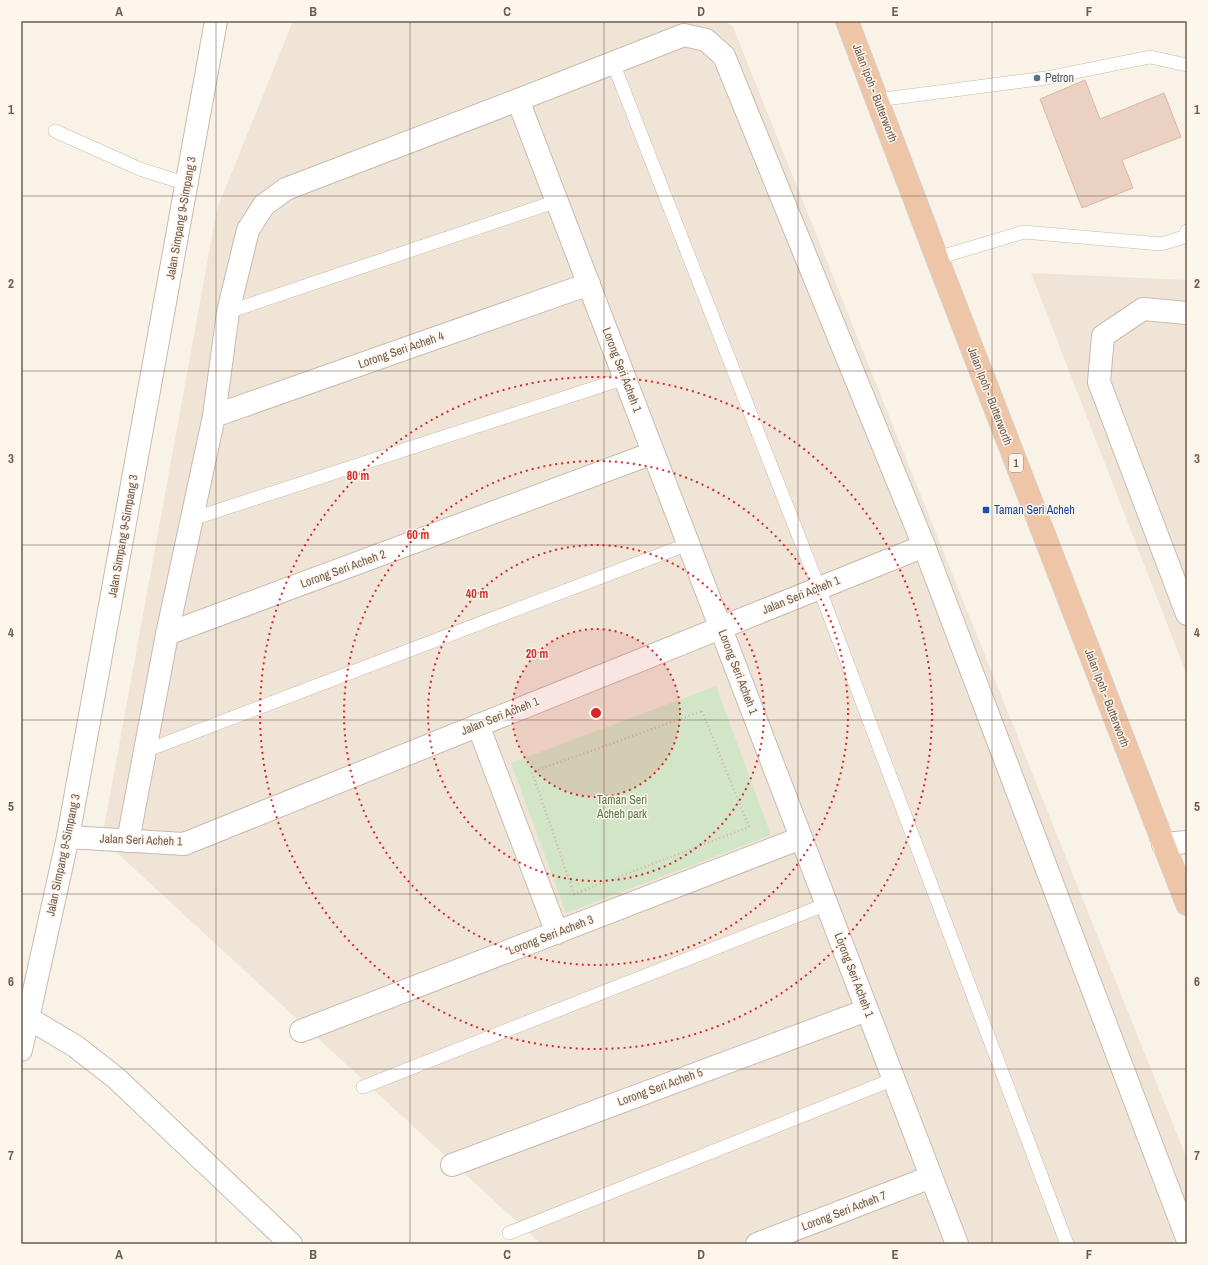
<svg xmlns="http://www.w3.org/2000/svg" width="1208" height="1265" font-family="'Archivo Narrow',sans-serif">
	<rect width="100%" height="100%" fill="#f9f2e6"/>
	<!-- residential -->
	<g fill="#f0e4d6">
		<polygon points="293,21 725,21 733,27 1187,1159 1187,1244 541,1244 102,839 217,209"/>
		<polygon points="1031,273 1187,280 1187,675"/>
	</g>
	<!-- green -->
	<polygon fill="#d3e5c7" points="716,686 771,835 566,913 511,763"/>
	<!-- building -->
	<polygon fill="#ebd1c1" stroke="#dcb8a4" points="1085,80 1100,119 1164,93 1181,137 1122,160 1133,188 1082,208 1040,99"/>
	<g fill="none" stroke-linecap="round" stroke-linejoin="round">
		<defs>
			<g id="service">
				<polyline points="613,63 819,588 1067,1244"/>
				<polyline points="877,100 1046,78 1150,57 1187,65"/>
				<polyline points="55,131 140,169 187,184"/>
				<polyline points="937,258 1024,232 1161,244 1184,237 1187,231"/>
				<polyline points="228,312 557,201"/>
				<polyline points="192,519 625,378"/>
				<polyline points="145,751 688,544"/>
				<polyline points="363,1087 827,904"/>
				<polyline points="509,1233 894,1079"/>
			</g>
			<g id="minor">
				<polyline points="518,100 957,1244"/>
				<polyline points="1187,313 1143,309 1103,336 1099,382 1187,614"/>
				<polyline points="214,416 589,284"/>
				<polyline points="167,634 653,453"/>
				<polyline points="478,725 557,933"/>
				<polyline points="68,837 184,844 924,546"/>
				<polyline points="128,841 167,634 214,416 228,312 248,230 264,205 286,189 518,100 684,35 706,40 724,56 924,546 1187,1238"/>
				<polyline points="1163,844 1187,842"/>
				<polyline points="28,1018 75,1046 116,1078 291,1244"/>
				<polyline points="301,1031 801,838"/>
				<polyline points="452,1165 867,1010"/>
				<polyline points="757,1244 931,1177"/>
			</g>
			<polyline id="tertiary" points="21,1050 68,837 216,21"/>
			<polyline id="trunk" points="847,21 937,258 1187,904"/>
		</defs>
		<!-- service casing -->
		<use href="#service" stroke="#c9baae" stroke-width="14"/>
		<!-- minor casing -->
		<use href="#minor" stroke="#c9baae" stroke-width="24"/>
		<!-- tertiary casing -->
		<use href="#tertiary" stroke="#c9baae" stroke-width="24"/>
		<!-- trunk casing -->
		<use href="#trunk" stroke="#d7d1cd" stroke-width="24"/>
		<!-- path -->
		<polygon stroke="#d0b5a5" stroke-width="2.5" stroke-dasharray="1 3" stroke-linecap="butt" points="702,711 749,827 574,894 532,772"/>
		<!-- service -->
		<use href="#service" stroke="#fff" stroke-width="13"/>
		<!-- minor -->
		<use href="#minor" stroke="#fff" stroke-width="22"/>
		<!-- tertiary -->
		<use href="#tertiary" stroke="#fff" stroke-width="22"/>
		<!-- trunk -->
		<use href="#trunk" stroke="#eec5a6" stroke-width="22"/>
	</g>
	<!-- grid -->
	<path fill="none" stroke="#6f5a4e" stroke-width="1" stroke-opacity="0.55" d="M216,21v1223M410,21v1223M604,21v1223M798,21v1223M992,21v1223M21,196h1166M21,371h1166M21,545h1166M21,720h1166M21,894h1166M21,1069h1166"/>
	<!-- distance rings -->
	<circle cx="596" cy="713" r="84" fill="#d62828" fill-opacity=".12"/>
	<g fill="none" stroke="#d62828" stroke-width="2" stroke-dasharray="2 4">
		<circle cx="596" cy="713" r="84"/>
		<circle cx="596" cy="713" r="168"/>
		<circle cx="596" cy="713" r="252"/>
		<circle cx="596" cy="713" r="336"/>
	</g>
	<!-- markers -->
	<circle fill="#5c6f8a" stroke="#fdf6ec" stroke-width="1.5" cx="1037" cy="78" r="4"/>
	<rect fill="#1a4fb4" stroke="#fdf6ec" stroke-width="1.5" x="982" y="506" width="8" height="8" rx="2"/>
	<g text-anchor="middle" stroke-width="3" stroke-linejoin="round" paint-order="stroke">
		<!-- shield labels -->
		<rect fill="#fdf6ec" stroke="#9a897d" stroke-width="1" x="1009" y="454" width="14" height="18" rx="3"/>
		<g font-size="11" font-weight="bold" fill="#6f5a4e">
			<text x="1016" y="467">1</text>
		</g>
		<!-- service labels -->
		<g font-size="12" fill="#4e5e75" stroke="#fdf6ec" text-anchor="start">
			<text x="1045" y="82">Petron</text>
		</g>
		<!-- street labels -->
		<g font-size="12" fill="#6f5a4e" stroke="#fdf6ec">
			<text transform="translate(875 93) rotate(69)" y="4">Jalan Ipoh - Butterworth</text>
			<text transform="translate(181 218) rotate(-80)" y="4">Jalan Simpang 9-Simpang 3</text>
			<text transform="translate(401 350) rotate(-19)" y="4">Lorong Seri Acheh 4</text>
			<text transform="translate(622 370) rotate(69)" y="4">Lorong Seri Acheh 1</text>
			<text transform="translate(990 396) rotate(69)" y="4">Jalan Ipoh - Butterworth</text>
			<text transform="translate(123 536) rotate(-80)" y="4">Jalan Simpang 9-Simpang 3</text>
			<text transform="translate(343 569) rotate(-20)" y="4">Lorong Seri Acheh 2</text>
			<text transform="translate(801 595) rotate(-22)" y="4">Jalan Seri Acheh 1</text>
			<text transform="translate(738 672) rotate(69)" y="4">Lorong Seri Acheh 1</text>
			<text transform="translate(1107 698) rotate(69)" y="4">Jalan Ipoh - Butterworth</text>
			<text transform="translate(500 716) rotate(-22)" y="4">Jalan Seri Acheh 1</text>
			<text transform="translate(141 840) rotate(2)" y="4">Jalan Seri Acheh 1</text>
			<text transform="translate(63 855) rotate(-78)" y="4">Jalan Simpang 9-Simpang 3</text>
			<text transform="translate(551 935) rotate(-21)" y="4">Lorong Seri Acheh 3</text>
			<text transform="translate(854 975) rotate(69)" y="4">Lorong Seri Acheh 1</text>
			<text transform="translate(660 1087) rotate(-20)" y="4">Lorong Seri Acheh 5</text>
			<text transform="translate(844 1211) rotate(-21)" y="4">Lorong Seri Acheh 7</text>
		</g>
		<!-- transit labels -->
		<g font-size="12" fill="#164399" stroke="#fdf6ec" text-anchor="start">
			<text x="994" y="514">Taman Seri Acheh</text>
		</g>
		<!-- park labels -->
		<g font-size="12" fill="#597a4b" stroke="#fdf6ec">
			<text x="622" y="804">Taman Seri<tspan x="622" dy="14">Acheh park</tspan></text>
		</g>
	</g>
	<circle cx="596" cy="713" r="6" fill="#d62828" stroke="#fdf6ec" stroke-width="2"/>
	<g font-size="12" text-anchor="middle" font-weight="bold" fill="#d62828" stroke="#fdf6ec" stroke-width="3" stroke-linejoin="round" paint-order="stroke">
		<text x="358" y="480">80 m</text>
		<text x="418" y="539">60 m</text>
		<text x="477" y="598">40 m</text>
		<text x="537" y="658">20 m</text>
	</g>
	<!-- border -->
	<rect width="1208" height="1265" fill="none" stroke="#fdf6ec" stroke-width="44"/>
	<rect x="22" y="22" width="1164" height="1221" fill="none" stroke="#6f5a4e" stroke-width="1.5"/>
	<g font-size="13" text-anchor="middle" font-weight="bold" fill="#6f5a4e">
		<text x="119" y="16">A</text>
		<text x="313" y="16">B</text>
		<text x="507" y="16">C</text>
		<text x="701" y="16">D</text>
		<text x="895" y="16">E</text>
		<text x="1089" y="16">F</text>
		<text x="11" y="114">1</text>
		<text x="1197" y="114">1</text>
		<text x="11" y="288">2</text>
		<text x="1197" y="288">2</text>
		<text x="11" y="463">3</text>
		<text x="1197" y="463">3</text>
		<text x="11" y="637">4</text>
		<text x="1197" y="637">4</text>
		<text x="11" y="811">5</text>
		<text x="1197" y="811">5</text>
		<text x="11" y="986">6</text>
		<text x="1197" y="986">6</text>
		<text x="11" y="1160">7</text>
		<text x="1197" y="1160">7</text>
		<text x="119" y="1259">A</text>
		<text x="313" y="1259">B</text>
		<text x="507" y="1259">C</text>
		<text x="701" y="1259">D</text>
		<text x="895" y="1259">E</text>
		<text x="1089" y="1259">F</text>
	</g>
</svg>
